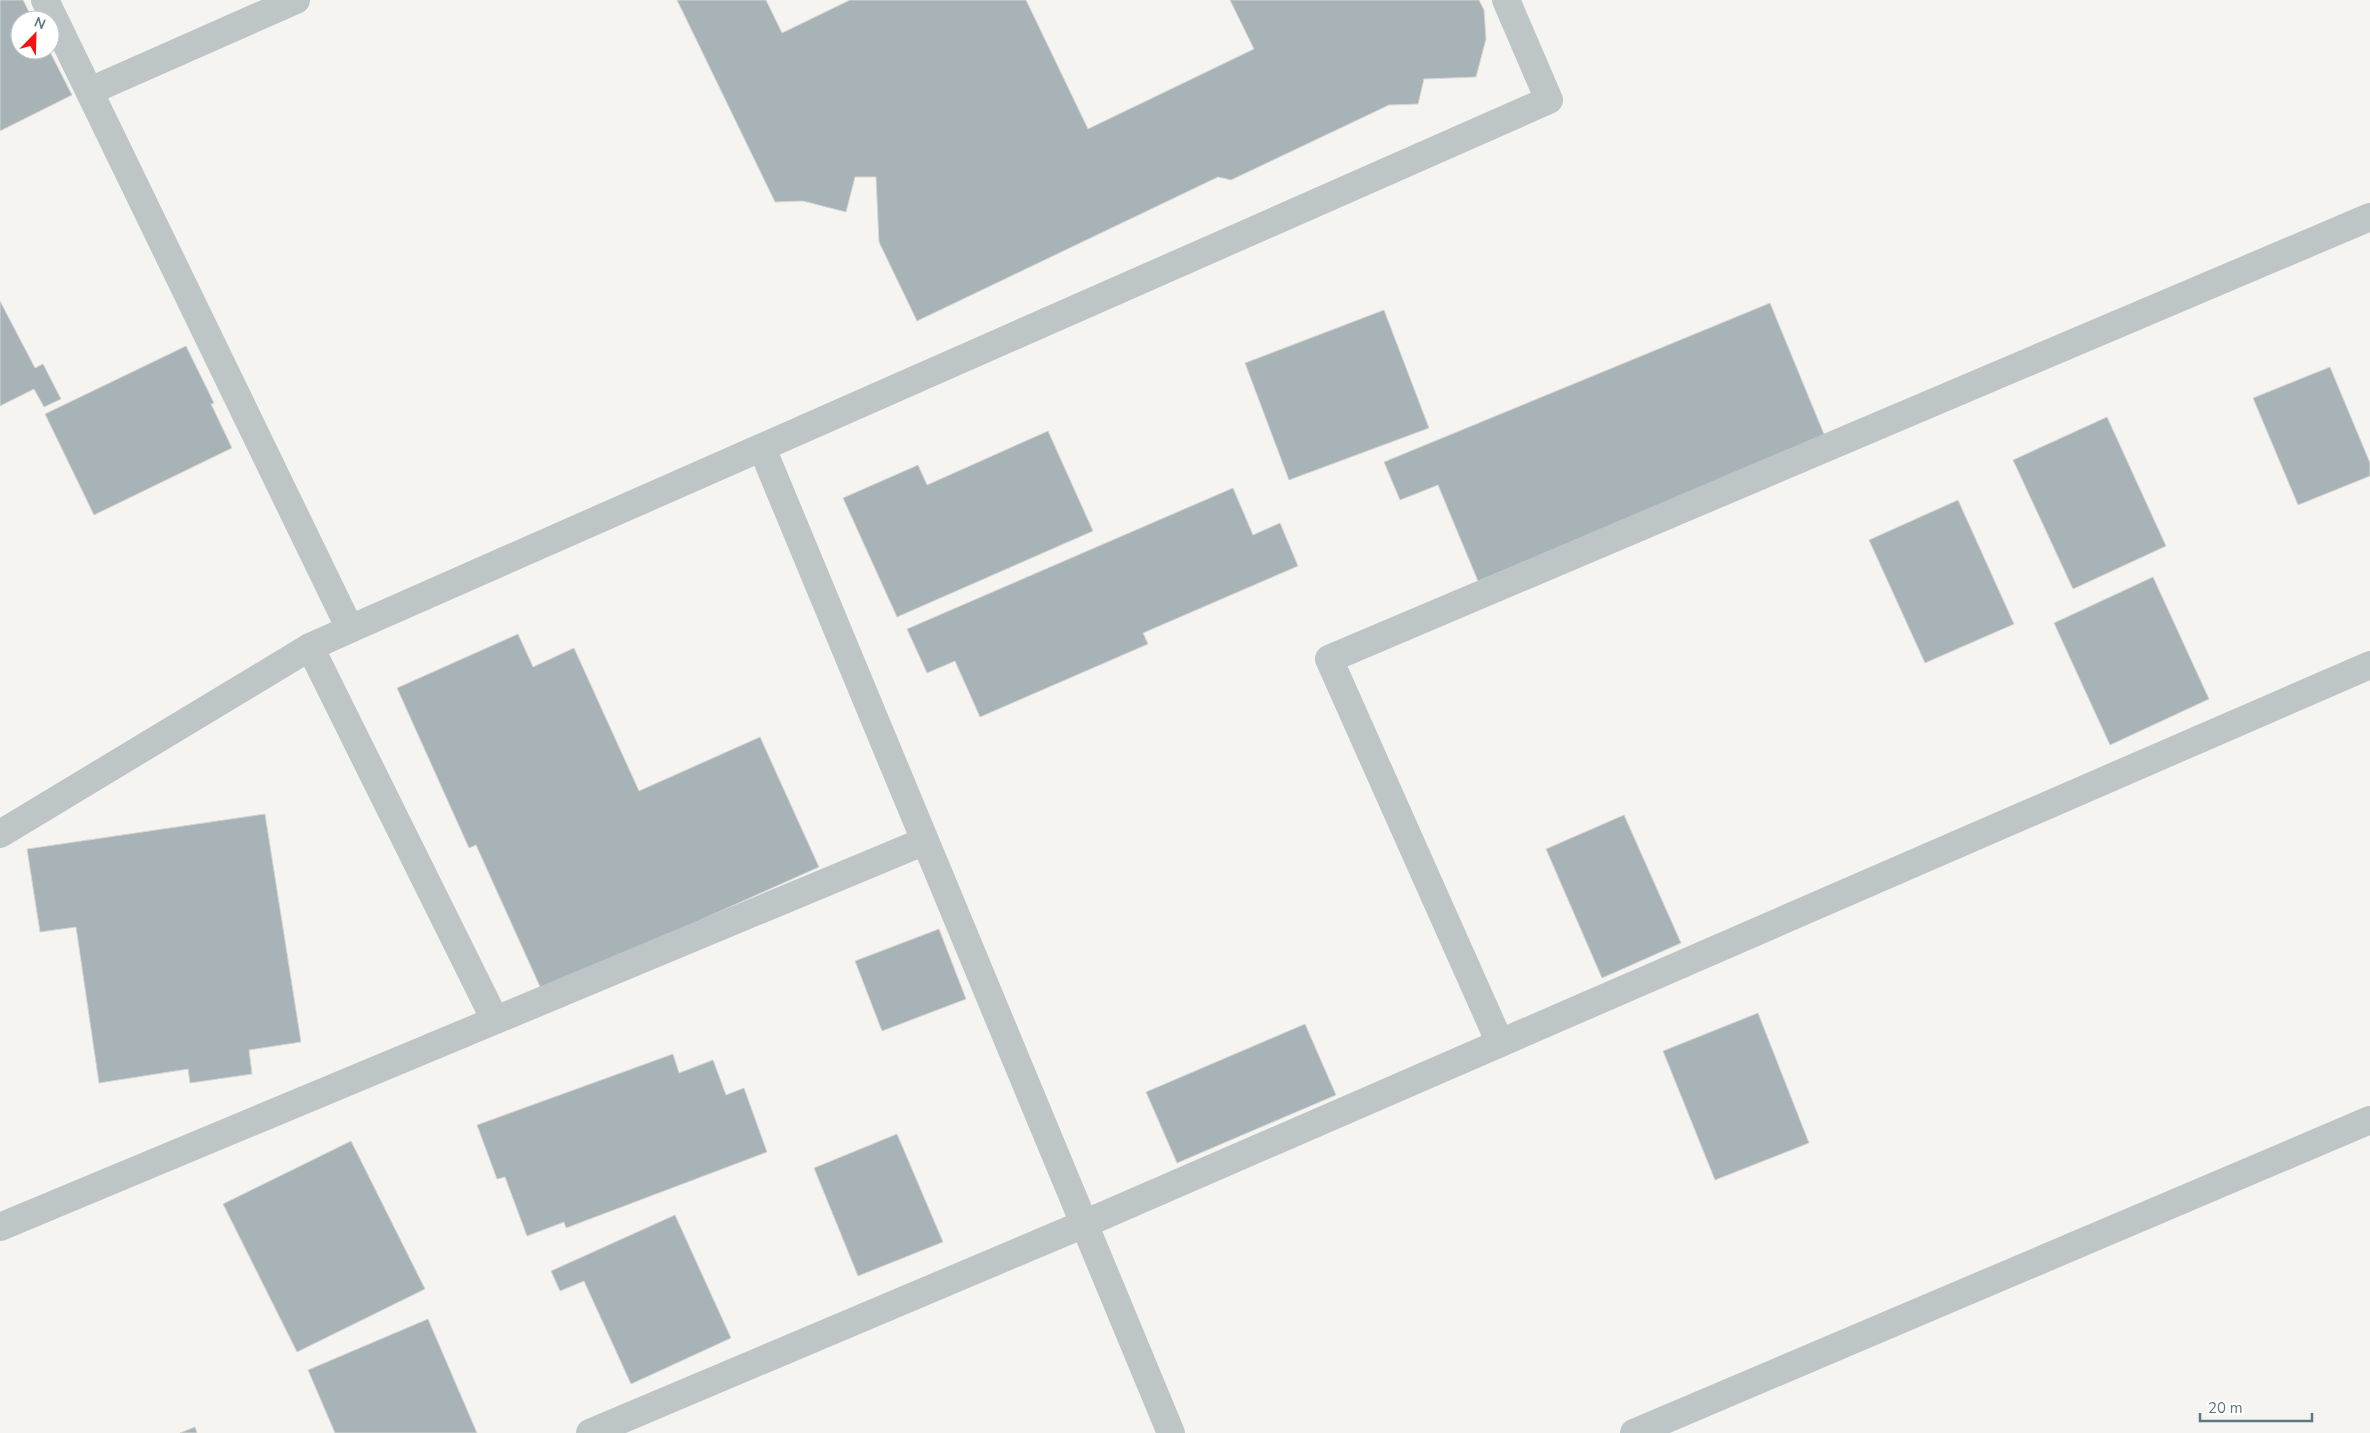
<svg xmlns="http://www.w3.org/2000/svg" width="2370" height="1433" font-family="'Nunito Sans',sans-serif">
	<rect width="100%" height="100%" fill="#f5f4f0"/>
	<!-- building -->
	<g fill="#a7b3b6" stroke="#d6d5d3">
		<polygon points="0,0 23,0 33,20 20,20 20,50 49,50 72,95 0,131"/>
		<polygon points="677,0 766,0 782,33 850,0 1026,0 1088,129 1254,49 1230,0 1479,0 1484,10 1486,39 1476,77 1424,79 1418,104 1389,105 1231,180 1218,177 917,321 879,242 876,177 855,177 846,212 803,201 775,202"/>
		<polygon points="0,301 35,368 43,364 61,399 44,407 34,389 0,406"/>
		<polygon points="1770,303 1826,439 1478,581 1438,485 1400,500 1384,462"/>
		<polygon points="1384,310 1429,428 1289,480 1245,363"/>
		<polygon points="186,346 214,403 211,404 232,448 94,515 45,414"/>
		<polygon points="2330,367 2370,463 2370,476 2298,505 2253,398"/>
		<polygon points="2107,417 2166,546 2073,589 2013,460"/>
		<polygon points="1048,431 1093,531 897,617 843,498 918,465 927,485"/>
		<polygon points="1233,488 1253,535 1280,523 1298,566 1143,633 1148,644 980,717 955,661 927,673 907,629"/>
		<polygon points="1958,500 2014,624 1925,663 1869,540"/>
		<polygon points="2153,577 2209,699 2110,745 2054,623"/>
		<polygon points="518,634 533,667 574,648 639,791 760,737 819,867 542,991 476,845 469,848 397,688"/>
		<polygon points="265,814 301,1042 249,1050 252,1074 190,1083 188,1069 99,1083 76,927 40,932 27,849"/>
		<polygon points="1624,815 1681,943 1602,978 1546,849"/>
		<polygon points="939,929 966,999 882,1031 855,961"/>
		<polygon points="1758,1013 1809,1143 1715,1180 1663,1051"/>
		<polygon points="1305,1024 1336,1095 1177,1163 1146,1092"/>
		<polygon points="673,1054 679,1073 713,1060 726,1095 744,1088 767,1152 566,1228 564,1222 527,1236 505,1177 497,1179 477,1125"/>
		<polygon points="897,1134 943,1242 858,1276 814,1168"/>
		<polygon points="351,1141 425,1289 297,1352 223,1204"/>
		<polygon points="675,1215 731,1338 631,1384 584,1281 560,1291 551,1271"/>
		<polygon points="428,1319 477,1433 335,1433 308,1370"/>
		<polygon points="195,1427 197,1433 180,1433"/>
	</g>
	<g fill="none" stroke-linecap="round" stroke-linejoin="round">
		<!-- street -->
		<g stroke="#bec5c7" stroke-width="28">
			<polyline points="45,0 350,629 1549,100 1506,0"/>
			<polyline points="90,91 296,0"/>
			<polyline points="762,448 1171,1433"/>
			<polyline points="310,647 495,1020"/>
			<polyline points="0,834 310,647 350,629"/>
			<polyline points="1500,1043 1329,659 2370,217"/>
			<polyline points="0,1227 925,841"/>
			<polyline points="590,1433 1084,1224 2370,665"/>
			<polyline points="1634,1433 2370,1120"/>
		</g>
	</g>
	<!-- north arrow -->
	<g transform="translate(35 35) rotate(23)"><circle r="24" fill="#ffffff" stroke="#bec9cb"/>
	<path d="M0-4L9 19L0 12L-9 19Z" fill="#f51210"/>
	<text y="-8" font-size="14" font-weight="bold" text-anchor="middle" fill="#5c777e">N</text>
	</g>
	<!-- scale -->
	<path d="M2200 1413v8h112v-8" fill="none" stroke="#5c777e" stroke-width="2.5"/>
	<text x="2208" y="1413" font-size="15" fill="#5c777e" stroke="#ffffff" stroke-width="4" paint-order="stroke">20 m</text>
</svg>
